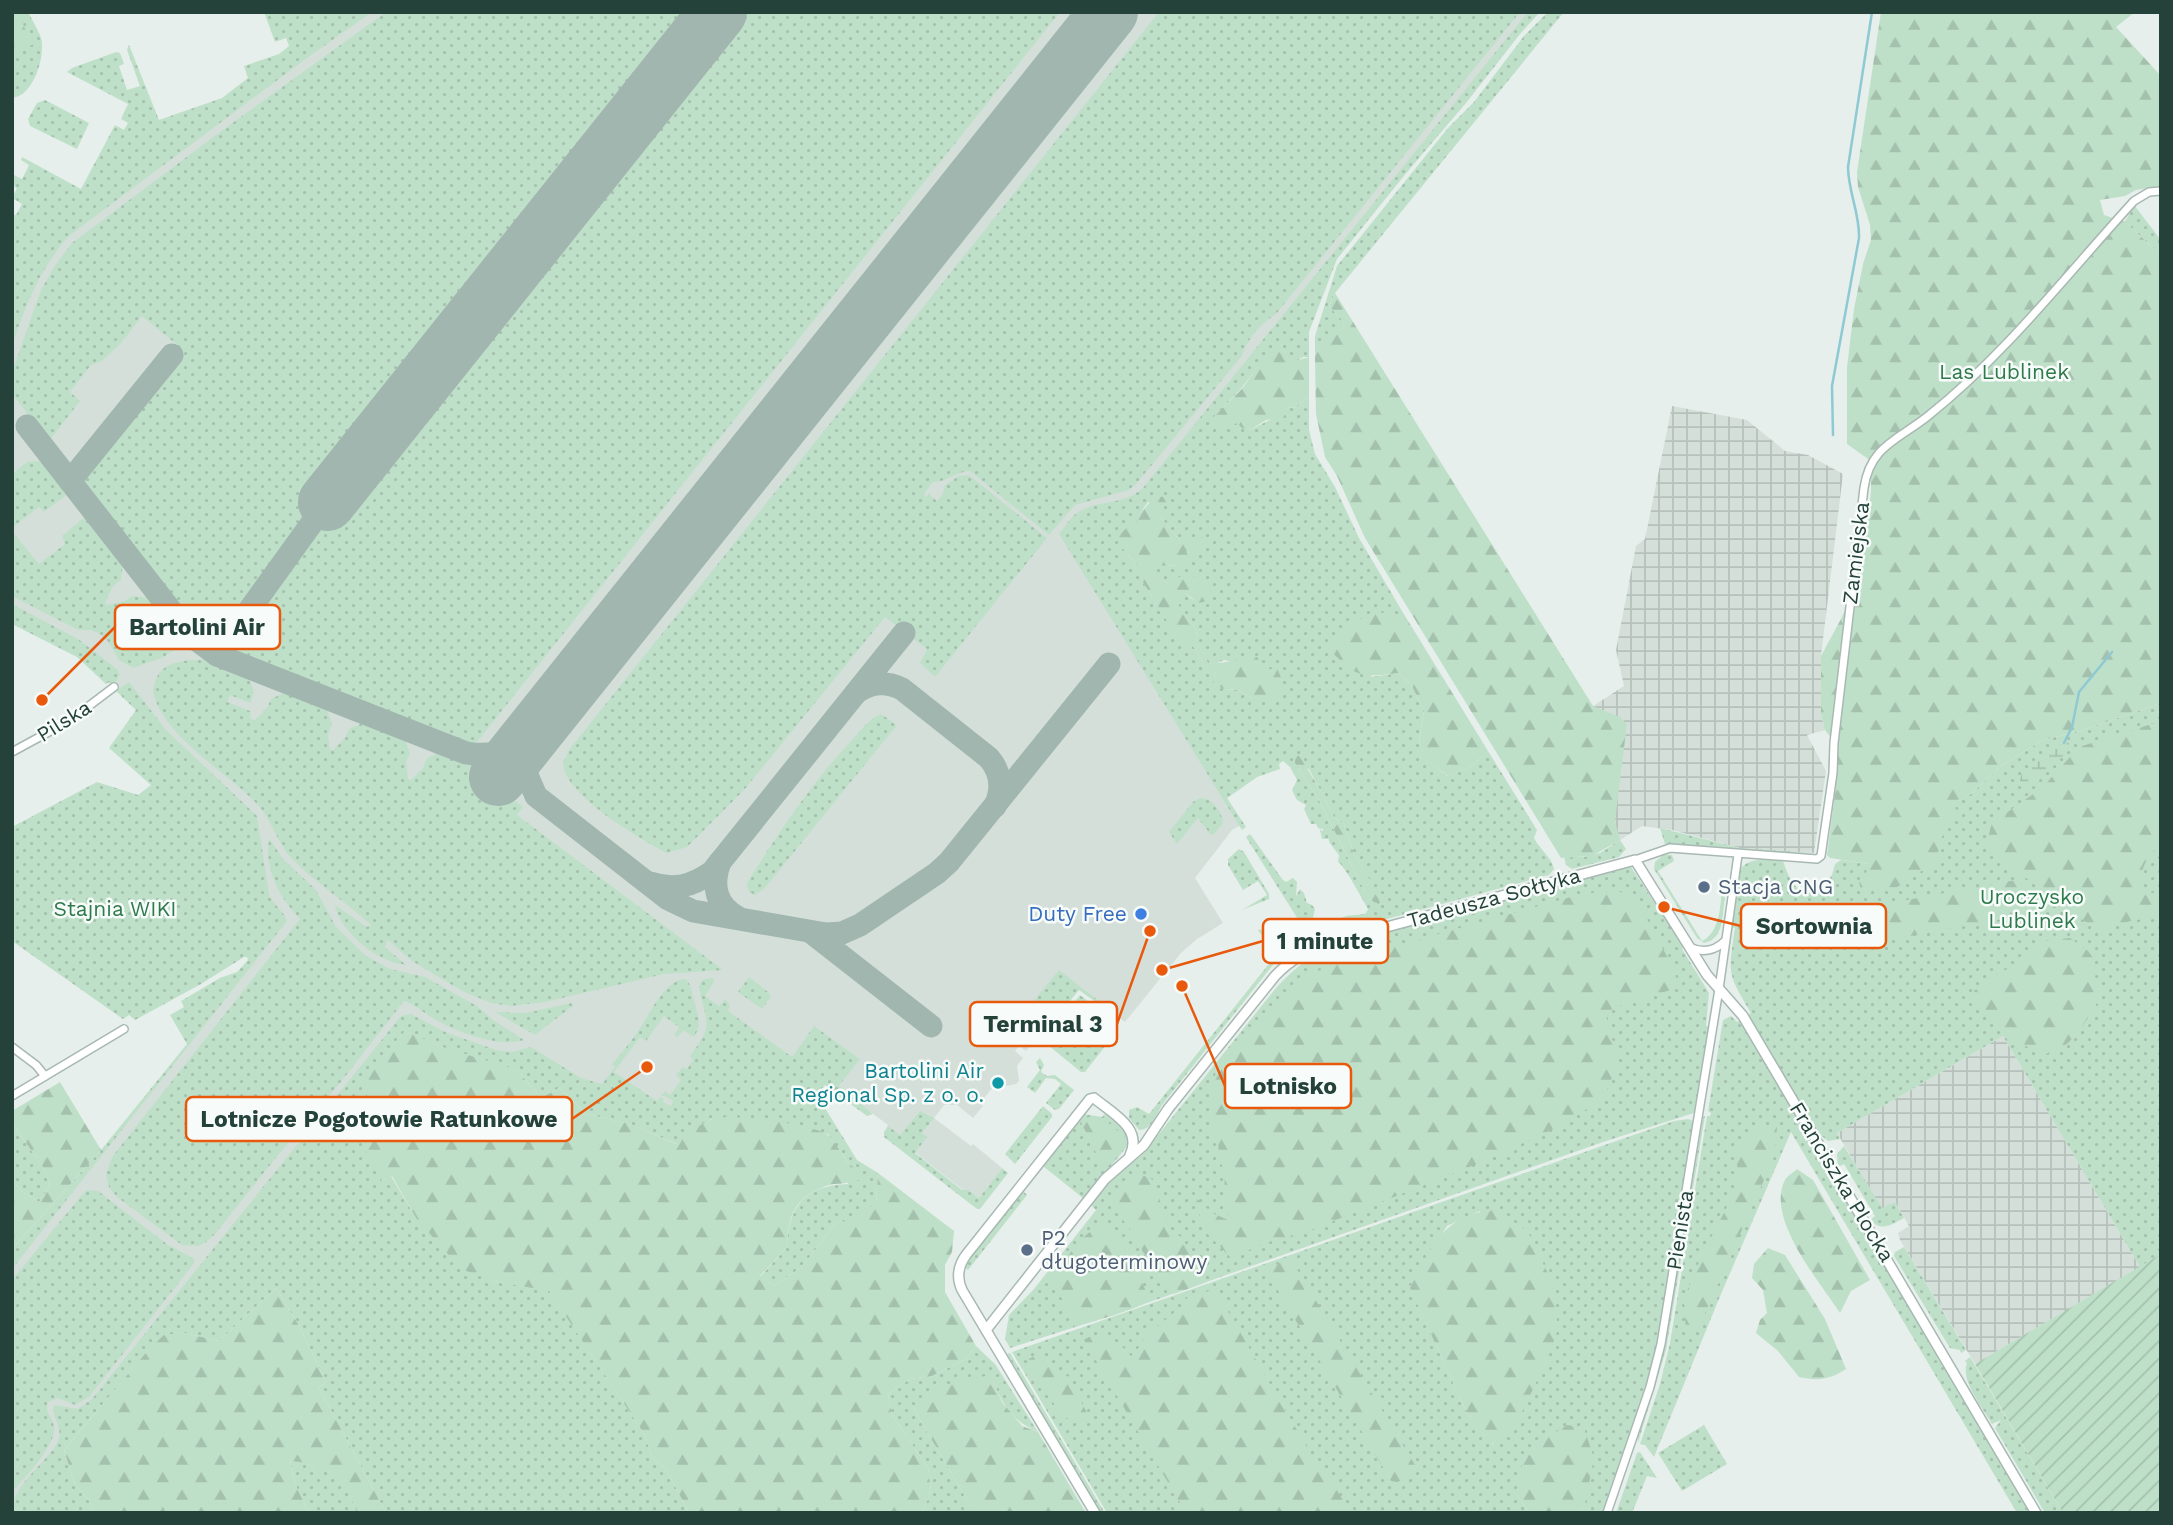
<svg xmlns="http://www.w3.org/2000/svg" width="2173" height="1525" font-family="'Work Sans',sans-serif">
	<defs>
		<pattern id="industrial-grid" width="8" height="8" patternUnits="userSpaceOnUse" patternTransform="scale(1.75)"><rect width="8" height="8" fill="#d4dfda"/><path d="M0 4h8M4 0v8" fill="none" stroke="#b6c1bc"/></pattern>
		<pattern id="grass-dots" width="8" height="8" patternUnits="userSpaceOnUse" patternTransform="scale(1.75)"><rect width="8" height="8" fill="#bfe0c8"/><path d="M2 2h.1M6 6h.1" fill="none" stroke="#a4c1ad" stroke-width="1.8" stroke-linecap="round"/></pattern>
		<pattern id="forest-firs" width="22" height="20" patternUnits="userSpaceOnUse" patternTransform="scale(1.75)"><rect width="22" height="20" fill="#bfe0c8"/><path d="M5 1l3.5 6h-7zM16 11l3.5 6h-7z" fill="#a4c1ad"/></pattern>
		<pattern id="wetland-marsh" width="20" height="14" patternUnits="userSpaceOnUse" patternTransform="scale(1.75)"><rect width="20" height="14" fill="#bfe0c8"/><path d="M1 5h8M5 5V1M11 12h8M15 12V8" fill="none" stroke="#a4c1ad"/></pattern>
		<pattern id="garden-furrows" width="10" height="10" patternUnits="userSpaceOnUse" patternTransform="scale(1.75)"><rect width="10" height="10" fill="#bfe0c8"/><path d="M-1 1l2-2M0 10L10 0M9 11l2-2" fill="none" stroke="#a4c1ad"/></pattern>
	</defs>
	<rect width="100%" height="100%" fill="#e6efeb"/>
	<!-- built -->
	<polygon fill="#d4dfda" points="366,12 1537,12 1140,502 1257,777 1227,798 1243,824 1232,830 1195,878 1223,923 1197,939 1181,953 1125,1022 1079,986 1026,1051 1019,1046 1015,1051 1023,1058 1017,1066 1019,1081 1016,1084 996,1088 993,1087 980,1103 983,1106 973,1118 957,1105 944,1105 934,1118 971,1146 973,1144 1002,1168 979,1198 969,1190 963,1190 887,1130 888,1125 872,1113 744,1025 661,1128 537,1055 69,1432 12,1502 12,1267 286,919 267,904 256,817 109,682 106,684 85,664 80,643 12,606 12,328 32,267 63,235"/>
	<!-- industrial -->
	<g fill="url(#industrial-grid)">
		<polygon points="1672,406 1747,420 1785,451 1808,455 1843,474 1821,656 1821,715 1825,730 1807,735 1826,771 1814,853 1740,848 1672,830 1642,826 1617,842 1593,706 1624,686 1616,650 1636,546 1645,539"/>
		<polygon points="2003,1036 2140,1267 1975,1364 1900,1240 1898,1233 1909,1226 1895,1202 1882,1209 1837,1133"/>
	</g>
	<!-- grass -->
	<g fill="url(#grass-dots)" fill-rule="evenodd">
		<path d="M12,12h16c4,8 10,17 13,26 5,18 -8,59 -29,60z"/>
		<path d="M264,12h108l-65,46 -237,177c-29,31 -45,71 -58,111v-132l4,1 6,-11 -10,-6 5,-10 -5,-3v-11l10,5 7,-14 -8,-5 1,-3 59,32 34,-64 9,5 4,-7 -7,-4 7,-15 -61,-32 5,-4 44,-16 4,1 4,11 -5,2 8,24 13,-4 -13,-36 2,-5 30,75 63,-22 26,-20 -4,-12 35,-12 10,-8 -3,-8 -11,4z"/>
		<polygon points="386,12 1060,12 472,748 236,656 211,643 191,625 78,480 83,469 182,349 142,316 121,343 102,361 91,365 70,392 80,401 49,441 12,394 12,372 41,290 54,267 72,243 220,132"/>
		<path d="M1159,12h361l-244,302c-17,11 -28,24 -35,43l-105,127 -7,6 -54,15 -26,30 -79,-64c-16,1 -22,11 -37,11l-9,12 2,3 3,-3 8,7 6,-7 2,-9 14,-9 10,-1 78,63 -112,139 -15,-14 7,-14 -42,-32 -141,173 -57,57 -20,6c-26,-13 -104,-59 -104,-90l6,-13z"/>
		<path d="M1528,12h12l-20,22 -54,69 -65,76 -64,80 -28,73v25h-6l-8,5 -10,-9 -4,-8 -23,22 -19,24 -26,27 24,5 13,7 35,-18 3,-4 9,-1 12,-11v34l6,24 20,33 24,51 43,73 -31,66 28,-4 13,13 12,25 -5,30 6,17 22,18 24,-9 17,-16 49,79 -3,8c6,12 17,18 20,31l-5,6 -210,57 -21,3 -17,-11 -55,-87 4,-3 33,46 3,2 7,-4 4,4 -1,14 4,-7 4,4 3,10 5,2 3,4 -2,9 4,7c9,-1 19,-6 27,-8 7,-3 15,-1 22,-4l2,-4c-6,-10 -23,-43 -30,-47l1,-7 -10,-13v-3h-7l-2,-9 3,1v-2l-5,-1 -2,-4h-5l-7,-15 2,-4 -9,-5 -5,-10 5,-10 -7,-13 -7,-6 -4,3 1,5 -23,8 -30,21 19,29 -4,3 -183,-296c6,-7 11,-16 18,-21 20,-14 44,-6 66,-25zM1148,502l12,5v9l20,25h10l-15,25 -17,-2 -9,3 9,12 47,22 -13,-2 -7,-6 -8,2v8l20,28 -1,11 12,21 7,1 9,-4 41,10 -13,28 -14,-8 -14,-1 -9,-11 -1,-8c-12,-4 -15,-16 -22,-25l-13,-5 -44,-71 2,-5 -9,-8 1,-31 7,-1 2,-8zM1295,763l14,6 25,48 10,7 10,30 23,39 -12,-1 -45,-90z"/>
		<polygon points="1548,12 1564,12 1335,293 1329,306 1343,321 1344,326 1316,349 1315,359 1315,336 1337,266 1448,128 1474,102 1524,36"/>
		<polygon points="45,100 89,123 77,149 30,126 28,119 37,103"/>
		<polygon points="2134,205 2161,240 2161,255 2125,222"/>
		<polygon points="35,461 44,462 69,493 44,512 39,507 12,528 12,474 27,462"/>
		<polygon points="87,515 123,561 121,580 113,586 105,603 107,605 125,601 132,596 151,598 175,628 175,646 174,650 164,657 133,668 119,660 107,640 100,634 91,630 78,630 12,596 12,531 39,564 65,544 62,536"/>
		<polygon points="12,604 78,639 117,669 120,674 118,679 112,685 109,682 106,684 77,657 12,624"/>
		<path d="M209,659l39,17 6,16 -4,11 -20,-8 -3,7 23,9 1,8 4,1 12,-12 4,-9 15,-7 39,14 7,17 -4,12 2,15h3l12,-12 4,-9 16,-7 39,15 6,16 -4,9 2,17 3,1 12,-12 4,-10 16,-7 20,9 60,47 -6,8 206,155 -59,4 -119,28 -34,4 -20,-3 -27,-11 -52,-31 -24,-21 -3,7 21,18c-28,-2 -66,-33 -71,-60l32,22 4,-2c-25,-23 -55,-42 -79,-66 -15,-16 -20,-39 -35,-55 -29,-31 -96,-69 -104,-113 4,-32 30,-30 56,-32z"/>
		<path d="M129,682l37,48 91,86 12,78c4,11 15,17 18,27l-275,348v-20l89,-99 86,-106 -17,-29 14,-8 -3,-6 39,-23 17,-6 11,-12 -1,-3h-3l-43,27 -66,36 -6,-5 -6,4 -111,-78v-114l85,-45 41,13 13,-10 -42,-37 27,-38 -20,-19z"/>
		<path d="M2161,703v551l-21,13 -137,-231 -166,97 3,6 -12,2 -9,-7 -71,-119 3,-2c-24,-40 -23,-39 -16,-85l-3,-1 7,-57c12,-14 27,-10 44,-9 8,22 12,36 39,26l10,-12 3,-11 6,-4 29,4 80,-60 21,-10 30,-28 42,-26 37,-9z"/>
		<path d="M881,714l16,11 -133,164 -9,6 -6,-3 -2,-7 1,-4c32,-50 64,-99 105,-142 8,-9 17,-21 28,-25z"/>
		<path d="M1200,798c13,0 22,14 23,25l-8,10 -4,2 -13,-17 -21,26 -8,-12 24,-30z"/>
		<polygon points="1660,828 1740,848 1814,853 1738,851 1665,844"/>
		<path d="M269,838l14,21 33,31 20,37 30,29 24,13 35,8 52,29 16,14 31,20c-25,8 -64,-7 -86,-19 -12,-6 -22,-16 -34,-20l-64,82 -66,77 -59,74 -9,8 -8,4 -16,-1 -65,-48 -8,-10 -3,-12 6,-18 188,-238c-21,-22 -36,-50 -31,-81z"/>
		<polygon points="1620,840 1626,849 1619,857 1572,869 1566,865 1564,857 1584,857 1600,853"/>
		<polygon points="1239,849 1244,852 1269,894 1269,899 1242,910 1267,895 1258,881 1243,890 1228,865 1228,859"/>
		<path d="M1664,854l8,1 2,6 -16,10 44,70c18,-8 20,-39 19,-56l7,11h-3c-3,18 0,43 -21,47l-7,-5 -43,-69 1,-7z"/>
		<path d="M1631,867l53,80 -2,2 27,44 -3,33h3l-15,87 -91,29 -490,173 -103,33 -5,-9 4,-24 25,-26 62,-79 -5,-5 23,-28 28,-22 134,-167c19,-21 38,-36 66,-45z"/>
		<path d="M1258,930c17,-2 27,10 22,26l-118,149c-6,10 -10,25 -23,25l-10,-12v-8l8,-3 12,7 127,-159z"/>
		<polygon points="1059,970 1099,1001 1097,1003 1079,990 1039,1039 1020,1023 1019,1019"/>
		<polygon points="749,977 768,992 771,997 762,1009 738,992"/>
		<path d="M711,978l4,2 -10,16 14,10 6,-7 5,6 -2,6 64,46 22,-31 46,33 -21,27 34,28 -6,2 -42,-31 -8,10 40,65 21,13 -2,30 -24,20 -15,-2 -35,46 -28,19 -14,-9 27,-30c1,-41 19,-62 61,-63l4,-16 -24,-34 -117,-15 -34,25 -48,-20 -42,-10 -28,-26 -18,10 -24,-28 -75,-23 -37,-16 -44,51 14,28 7,71 9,-5 25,42 78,63 55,9 96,145 7,23 14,11 23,44h-303l-67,-125 7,-6 -28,-58 -22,-36 -57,53 -34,-8 -21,2 -14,13 -86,102 11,35 14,15 5,13h-82c0,-29 31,-46 45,-70 8,-15 -6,-24 -3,-38l24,4 14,-10 309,-383 10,-2 34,18 51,18 16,2 19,-5 50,31 21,6 13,-17 -3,-3c8,-10 17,-19 24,-30 12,-15 28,-56 50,-55 5,6 5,10 7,17 3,16 11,26 1,41l-11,-7 -5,7 -4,-2 5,-8 -15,-11 -18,25 -6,-4 -26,35 43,29 3,-4 4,2 -1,3 8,4 2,-5 -11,-6 3,-4 5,4 11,-15 -5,-5 7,-8 4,2 6,-9 -3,-4c26,-34 15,-33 9,-70l3,-6z"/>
		<polygon points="1080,995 1102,1012 1094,1023 1106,1033 1110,1030 1117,1031 1085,1072 1081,1072 1043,1041"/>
		<polygon points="571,1003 573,1006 570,1008 535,1035 495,1012 526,1013"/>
		<polygon points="1731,1016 1737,1022 1740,1020 2032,1513 2017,1513 1791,1132 1721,1294 1654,1457 1645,1445 1640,1444 1660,1384 1670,1343 1707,1116 1710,1116 1711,1113 1708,1111 1723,1020"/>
		<polygon points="1040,1058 1044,1065 1041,1072 1047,1076 1055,1075 1074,1090 1059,1109 1055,1110 1046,1103 1061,1084 1055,1079 1046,1078 1035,1093 1027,1087 1040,1070 1036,1062"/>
		<polygon points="1043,1106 1052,1114 1052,1117 1015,1164 1005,1154"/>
		<polygon points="920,1111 934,1118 922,1133 927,1137 915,1153 962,1190 969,1190 979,1198 1002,1168 1008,1173 980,1209 977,1209 884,1137 884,1132 888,1126 900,1135"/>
		<path d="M1084,1114l18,3 3,-3c10,9 23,15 24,30l-45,55 -41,-33z"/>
		<polygon points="1705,1116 1666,1350 1638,1443 1638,1436 1658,1375 1665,1346 1703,1117"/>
		<path d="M1688,1119l5,2 -35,221 -13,47 -42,124h-22l3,-4 -67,-14 13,18h-423l-95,-161 587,-205 75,-26zM1480,1211l67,149 -11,21 -44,64 -27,-36 -55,-122 37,-61z"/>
		<polygon points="12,1123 45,1170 50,1186 39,1202 23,1192 12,1180"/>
		<path d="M1844,1146l38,62 13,-6 9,16c-13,7 -22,14 -34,2l5,-4 -31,-52 -6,3 -1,-13z"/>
		<path d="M86,1190l12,1 70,54 25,13 2,4 -106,135 -14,8 -17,-7 -10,4c-4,10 5,15 6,25 3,17 -30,53 -42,64v-211z"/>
		<polygon points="1023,1191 1027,1195 968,1270 965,1267 967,1261"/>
		<polygon points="1904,1247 1966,1350 1961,1353 1960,1350 1950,1348 1894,1256 1895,1252"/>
		<path d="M976,1346l19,18 43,68c-25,-10 -35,-27 -45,-51l-80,27 62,105h-53l9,-22 -3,-23 -36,-53 -4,-21 22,-15 22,-3 34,-17z"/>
		<polygon points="1010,1353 1105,1513 1101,1513 1007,1354"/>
		<path d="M1970,1357l93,156h-18l-50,-85 6,-8 -9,4c-9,-16 -32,-43 -25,-61l-2,-2z"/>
		<polygon points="1704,1425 1727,1464 1682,1491 1658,1453"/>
		<polygon points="1640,1452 1657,1478 1647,1476 1632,1513 1616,1513 1637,1453"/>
		<path d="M290,1460c21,2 46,12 58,31 4,7 6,15 9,22h-48l-14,-29z"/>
	</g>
	<!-- forest -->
	<g fill="url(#forest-firs)">
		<polygon points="12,12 19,12 26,32 34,36 35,43 30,46 12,51"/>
		<polygon points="1881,12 2135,12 2116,27 2161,76 2161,186 2136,190 2125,196 2100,200 2104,215 2125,222 2161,255 2161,703 2080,731 2043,740 2001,766 1971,794 1951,804 1960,813 1945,831 1940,841 1937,860 1928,869 1913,874 1909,881 1897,887 1861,893 1859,880 1867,871 1869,864 1830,858 1827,855 1838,770 1838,747 1825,730 1821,715 1821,656 1841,619 1861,574 1871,492 1871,461 1847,444 1847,367 1854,309 1863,264 1871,240 1870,225 1858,187 1857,172"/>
		<polygon points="1335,293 1593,706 1620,717 1627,724 1615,821 1620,840 1592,856 1561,858 1365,538 1337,476 1325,457 1316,414 1315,359 1316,349 1323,340 1337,328 1344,326 1343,321 1329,306"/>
		<path d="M1277,345h4l4,8 7,3 3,5 14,-4v39l-12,11 -9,1 -5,10 -17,2 -16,10 -8,-2 -5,-5c-9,5 -16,9 -26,3 1,-6 1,-7 4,-10 8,-9 16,-16 24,-24 11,-12 25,-39 38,-47z"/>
		<path d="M1156,495l7,2 3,5 -6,5v9l20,25h10l12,-4 2,7 -6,8 -12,-1 4,10c-13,9 -27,1 -40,7l8,11 10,5 6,-5 14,-5 15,6 7,12 -4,9 -7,2 -14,-10 -8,3v7l20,28 -1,11 12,21c10,2 36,-5 49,-6l8,13 12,-2 6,14 -2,16 -12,4 -17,-4 -14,-8 -14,-1 -11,-5 2,-6 -1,-7c-12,-5 -14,-17 -22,-26l-6,1 -7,-6 -44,-71 2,-5 -16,-17 -3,-10 11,-12 7,-2 2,-7z"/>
		<path d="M1402,611l86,140 -17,16 -23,9 -23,-17 -6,-18 5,-30 -12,-25 -13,-13c-40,5 -43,4 -71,-25 20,-21 38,-42 71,-33z"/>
		<path d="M2161,721v123c-16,14 -23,26 -17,48l17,2v22l-31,5 -29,10 -23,-14 -36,-30 -37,-21 -18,-24 5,-19 50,-35 37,-41z"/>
		<path d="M1298,755c6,5 34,56 36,62l10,7 10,30 27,44 -2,6 -7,-3 -3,-6 -4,-3 -45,-90 -25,-39v-6z"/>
		<polygon points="2016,880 2041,905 2041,912 1872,943 1856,940 1842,922 1847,911"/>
		<polygon points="1616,890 1636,899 1669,960 1680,987 1613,1008 1606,1016 1618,1062 1604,1098 1562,1125 1487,1160 1308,1231 1265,1243 1231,1258 1206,1232 1192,1194 1212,1213 1228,1220 1224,1191 1225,1177 1219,1154 1218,1141 1209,1124 1209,1098 1216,1072 1231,1052 1301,977 1367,954 1578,895"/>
		<path d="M2070,938l18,13 7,10 -2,11 10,21c-12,19 -35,67 -64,60 -8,-2 -25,-16 -32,-21 -18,-11 -28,-19 -33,-41l14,-12 23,-12 34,-26z"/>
		<path d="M405,1031l37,16 75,23 24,28 18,-10 28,26 43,10 46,20c11,-7 24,-21 36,-25 18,-6 105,5 117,17 12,12 16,30 32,35l-2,9c-12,5 -22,2 -33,6 -31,11 -38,30 -39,61l-27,29 14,10 28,-19 35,-46 15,1 24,-19 2,-30 76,58 -2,21 -7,13v27l31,54 -10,13 -34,17 -22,3 -22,15 4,21 36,53 3,23 -9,22h-233l-23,-44 -14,-11 -7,-23 -96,-144 -55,-10 -33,-12 -45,-51 -24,-42 -10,5 -22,-41 15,-30 -15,-28z"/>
		<polygon points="60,1082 101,1150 12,1249 12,1180 23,1192 39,1202 50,1186 45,1170 12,1123 12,1111"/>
		<polygon points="1089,1117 1103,1118 1125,1137 1119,1155 1104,1170 1102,1170 1092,1142 1082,1125 1081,1123"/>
		<polygon points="1777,1126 1775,1155 1700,1325 1686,1333 1684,1298 1703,1253 1726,1209 1738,1177 1736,1150 1753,1127"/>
		<path d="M1797,1169l16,11 57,100 -19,11 -11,22c-20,-31 -75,-95 -55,-133 2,-4 8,-7 12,-11z"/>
		<polygon points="1140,1174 1153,1180 1169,1228 1182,1238 1207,1282 1174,1294 1143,1252 1133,1233 1116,1211 1114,1200 1129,1181"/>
		<path d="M1494,1210l33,20 25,52 6,47 -11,31 -25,52 -8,12 -23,21 -26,-36 -55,-121c20,-40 34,-74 84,-78z"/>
		<path d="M1105,1224l14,13 31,62c-11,11 -58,22 -75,28l-12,-27 -14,-19c13,-15 36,-54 56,-57z"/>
		<path d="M1768,1248l17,7 40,64 21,50c-17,11 -28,12 -47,8l-21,-26 -22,-18 4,-13 7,-7 -4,-23 -11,-12 2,-14z"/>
		<polygon points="1292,1261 1418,1470 1398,1482 1391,1481 1270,1277 1269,1269 1281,1262"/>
		<path d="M276,1288l22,36 28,58 -7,6 67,125h-29c-3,-7 -5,-15 -9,-21 -12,-19 -36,-30 -58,-31l5,23 14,29h-215l-5,-13 -14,-15 -11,-35 86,-102 14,-13 21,-2 34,8z"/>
		<path d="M1215,1289l97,167 12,13 27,44h-165l-102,-173c16,-12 36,2 47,16l3,-1 12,-19 36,-30 3,-7z"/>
		<path d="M1036,1355c11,6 18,23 32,21l20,39 -1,7 -9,1 -18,-8c-10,-18 -16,-36 -34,-49l3,-7z"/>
		<polygon points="986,1376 993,1381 1002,1402 1022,1426 1038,1432 1086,1513 975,1513 913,1408 926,1392 964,1379"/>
		<polygon points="1567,1425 1584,1428 1594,1458 1584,1509 1581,1513 1530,1513 1517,1495 1524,1452"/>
	</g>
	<!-- wetland -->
	<path fill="url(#wetland-marsh)" d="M2069,741l-1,10 -45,45 -3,-16 2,-7c17,-11 28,-25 47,-32z"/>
	<!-- garden -->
	<polygon fill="url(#garden-furrows)" points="2161,1254 2161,1513 2063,1513 1975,1364"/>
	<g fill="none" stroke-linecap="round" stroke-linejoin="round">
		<!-- stream -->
		<g stroke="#8ec9d4" stroke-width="2.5">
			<path d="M1833,435l-1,-49 27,-148c1,-24 -11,-47 -11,-71l24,-155"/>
			<polyline points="2064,743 2072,727 2079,692 2112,652"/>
		</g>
		<!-- taxiway -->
		<g stroke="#a2b6b0" stroke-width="23">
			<path d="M27,426l153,196 18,19 19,14 249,98c23,4 41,-1 61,-12"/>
			<polyline points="70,481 172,355"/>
			<polyline points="217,655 327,502"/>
			<path d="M857,692c15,-10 29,-11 45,-3l87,69c12,14 14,31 6,48"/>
			<polyline points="527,741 527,775 536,796 668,899 693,911 826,934 842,933 860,925 937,873 949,862 1109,664"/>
			<path d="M720,862c-9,23 -4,45 19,56"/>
			<path d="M650,883c24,8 42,3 62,-11l192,-239"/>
			<polyline points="812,933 931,1026"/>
		</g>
		<!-- runway -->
		<g stroke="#a2b6b0" stroke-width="58">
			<polyline points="327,502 718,12"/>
			<polyline points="498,777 1109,12"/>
		</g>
		<defs>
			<g id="minor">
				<polyline points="12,752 69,721 114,687"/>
				<path d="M1635,860l35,-12 147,11 4,-3 12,-83 1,-30 30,-255c6,-42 34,-48 64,-72 78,-62 139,-142 206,-215l15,-9 12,-1"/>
				<path d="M1689,947c13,6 26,4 36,-6"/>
				<polyline points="12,1047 36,1065 45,1076"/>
				<polyline points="12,1096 124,1029"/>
				<polyline points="1607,1513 1650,1387 1661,1344 1719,989 1738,855"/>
			</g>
			<g id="tertiary">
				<path d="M986,1330l119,-151 39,-34 24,-36 107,-133c16,-17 34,-27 56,-34l304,-82 72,115 36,41 293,497"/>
				<path d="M1095,1513l-133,-223c-6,-13 -4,-24 4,-35l124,-156 4,-1c18,15 49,30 36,57"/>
			</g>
		</defs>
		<!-- minor casing -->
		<use href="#minor" stroke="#a8b8b2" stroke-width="10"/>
		<!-- tertiary casing -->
		<use href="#tertiary" stroke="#a8b8b2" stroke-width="12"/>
		<!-- minor -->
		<use href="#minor" stroke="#fff" stroke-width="7"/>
		<!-- tertiary -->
		<use href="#tertiary" stroke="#fff" stroke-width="9"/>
	</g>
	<!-- markers -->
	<g fill="#5c6f8a" stroke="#f7fbf9" stroke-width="2.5">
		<circle cx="1704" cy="887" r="7"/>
		<circle cx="1027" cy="1250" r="7"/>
	</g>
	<circle fill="#3f7fe0" stroke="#f7fbf9" stroke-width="2.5" cx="1141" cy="914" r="7"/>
	<circle fill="#0f9aa8" stroke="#f7fbf9" stroke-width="2.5" cx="998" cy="1083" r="7"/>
	<g text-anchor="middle" stroke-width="5" stroke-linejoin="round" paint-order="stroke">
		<!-- park labels -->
		<g font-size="21" fill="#2d7a4b" stroke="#f7fbf9">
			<text x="2004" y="379">Las Lublinek</text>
			<text x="2032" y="904">Uroczysko<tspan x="2032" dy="24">Lublinek</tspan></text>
			<text x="115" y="916">Stajnia WIKI</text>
		</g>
		<!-- street labels -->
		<g font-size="21" fill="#24423a" stroke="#f7fbf9">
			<text transform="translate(1856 553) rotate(-83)" y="7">Zamiejska</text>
			<text transform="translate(64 721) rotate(-32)" y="7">Pilska</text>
			<text transform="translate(1494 898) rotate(-15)" y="7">Tadeusza Sołtyka</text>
			<text transform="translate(1842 1182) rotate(59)" y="7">Franciszka Plocka</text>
			<text transform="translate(1680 1230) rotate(-81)" y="7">Pienista</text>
		</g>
		<!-- service labels -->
		<g font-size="21" fill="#4e5e75" stroke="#f7fbf9" text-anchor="start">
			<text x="1718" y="894">Stacja CNG</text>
			<text x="1041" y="1245">P2<tspan x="1041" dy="24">długoterminowy</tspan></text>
		</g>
		<!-- shop labels -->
		<g font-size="21" fill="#366cbe" stroke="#f7fbf9" text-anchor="end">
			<text x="1127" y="921">Duty Free</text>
		</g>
		<!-- culture labels -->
		<g font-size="21" fill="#0d838f" stroke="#f7fbf9" text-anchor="end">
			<text x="984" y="1078">Bartolini Air<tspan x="984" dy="24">Regional Sp. z o. o.</tspan></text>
		</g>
	</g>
	<!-- callouts -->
	<path fill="none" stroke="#e8590c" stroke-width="2.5" d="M42 700L115 627M1664 907L1741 926M1162 970L1263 941M1150 931L1117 1024M1182 986L1225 1086M647 1067L572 1119"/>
	<g fill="#e8590c" stroke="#f7fbf9" stroke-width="2.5">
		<circle cx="42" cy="700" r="7"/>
		<circle cx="1664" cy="907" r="7"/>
		<circle cx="1162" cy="970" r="7"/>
		<circle cx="1150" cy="931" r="7"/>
		<circle cx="1182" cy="986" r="7"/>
		<circle cx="647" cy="1067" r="7"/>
	</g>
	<g fill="#f7fbf9" stroke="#e8590c" stroke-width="2.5">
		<rect x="115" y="605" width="165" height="44" rx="7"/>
		<rect x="1741" y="904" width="145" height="44" rx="7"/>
		<rect x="1263" y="919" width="125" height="44" rx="7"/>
		<rect x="970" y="1002" width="147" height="44" rx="7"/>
		<rect x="1225" y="1064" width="126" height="44" rx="7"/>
		<rect x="186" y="1097" width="386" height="44" rx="7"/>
	</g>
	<g font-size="23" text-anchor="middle" font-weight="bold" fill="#24423a">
		<text x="197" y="635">Bartolini Air</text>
		<text x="1814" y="934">Sortownia</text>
		<text x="1325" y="949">1 minute</text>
		<text x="1043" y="1032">Terminal 3</text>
		<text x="1288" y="1094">Lotnisko</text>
		<text x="379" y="1127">Lotnicze Pogotowie Ratunkowe</text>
	</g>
	<!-- border -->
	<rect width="2173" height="1525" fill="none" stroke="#24423a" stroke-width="28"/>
</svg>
